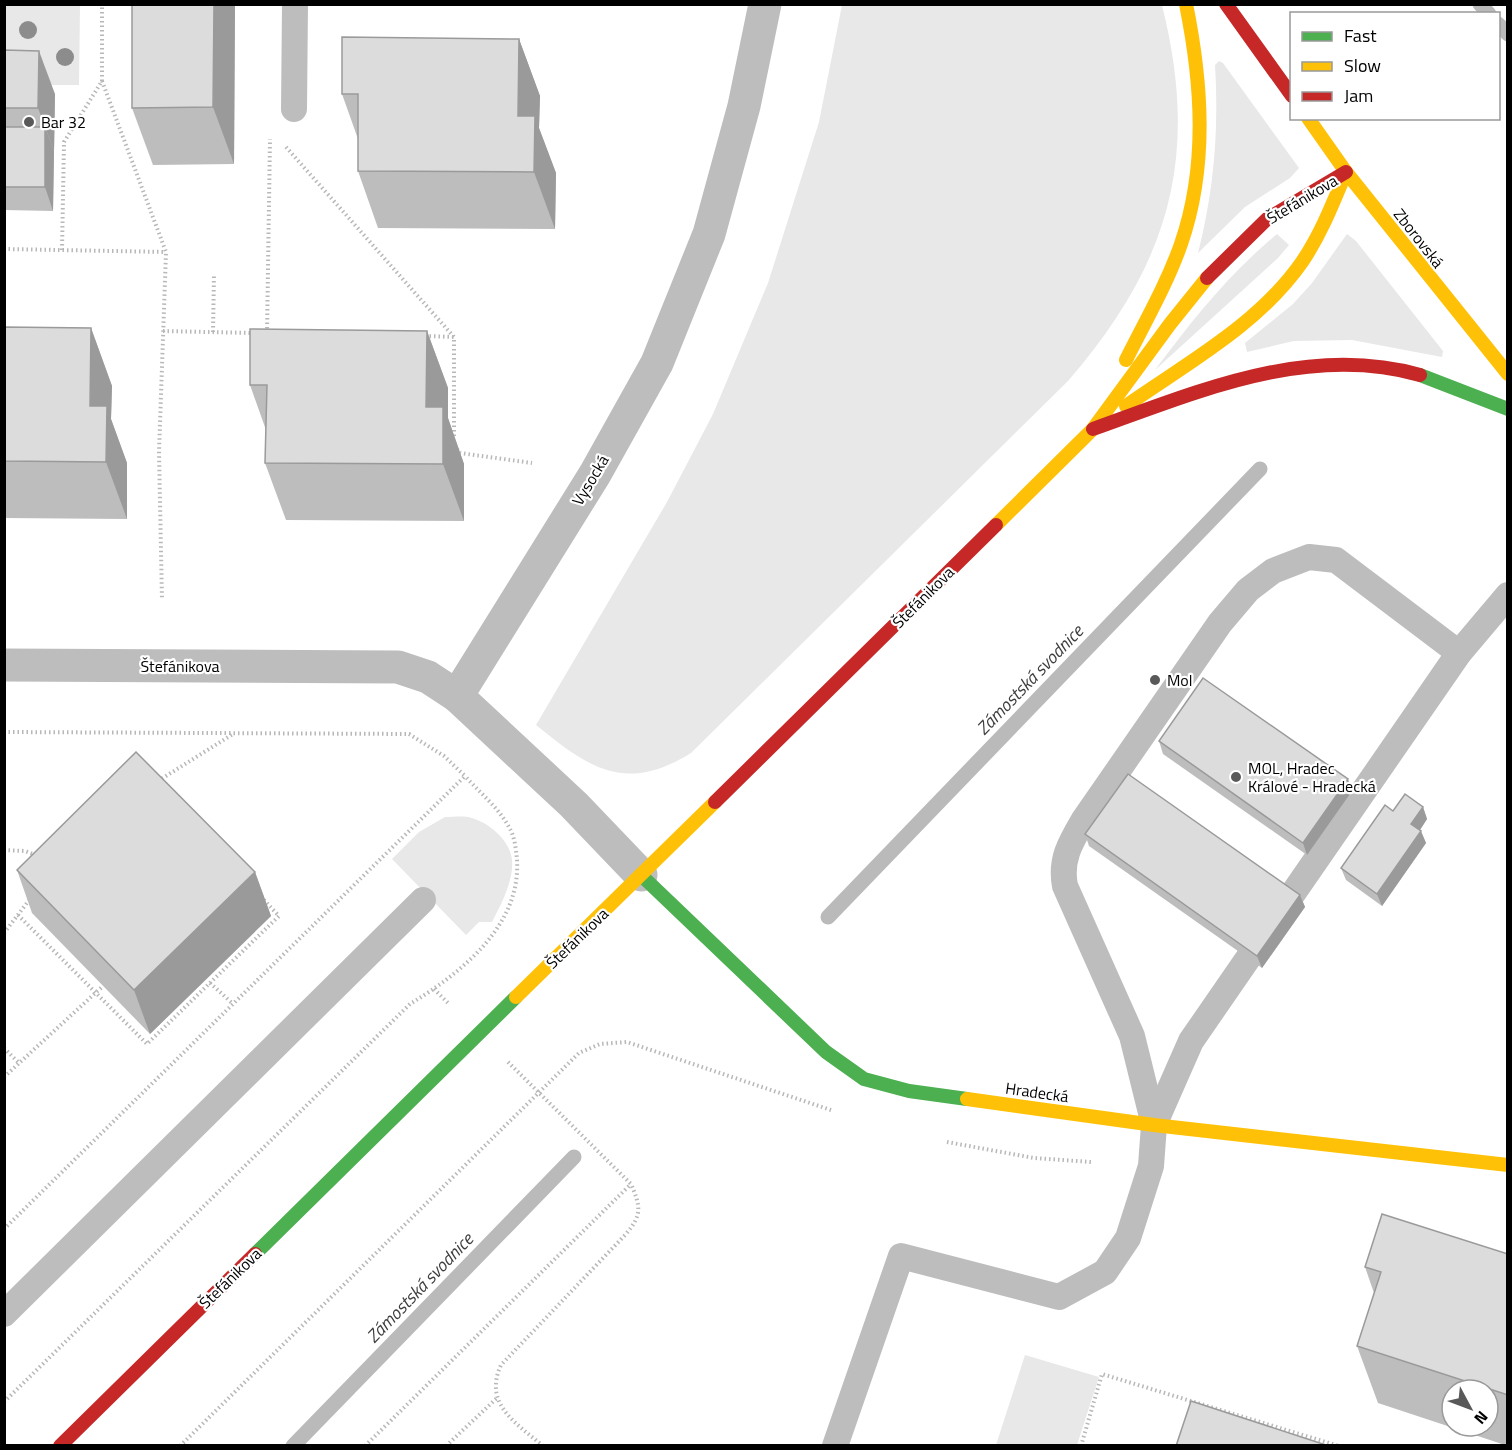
<svg xmlns="http://www.w3.org/2000/svg" width="1512" height="1450" font-family="'Titillium Web',sans-serif">
	<rect width="100%" height="100%" fill="#fff"/>
	<!-- green -->
	<g fill="#e8e8e8">
		<polygon points="5,5 80,5 79,85 5,85"/>
		<path d="M842,5h320c38,152 8,258 -94,376l-377,372c-66,41 -102,15 -155,-28l131,-223 46,-88 55,-131 51,-161z"/>
		<path d="M1219,61l4,2 76,105 -9,10 -45,29 -47,46c16,-63 21,-123 17,-188z"/>
		<path d="M1277,234l12,11 -11,13 -123,112c37,-50 75,-97 122,-136z"/>
		<polygon points="1347,234 1356,241 1443,351 1442,357 1352,340 1294,341 1247,352 1245,343 1293,304 1312,283"/>
		<path d="M445,817c7,0 16,-1 23,0 19,4 42,22 44,43 2,20 -11,45 -20,62h-13l-13,13 -74,-76 27,-27z"/>
		<polygon points="1025,1355 1099,1377 1077,1445 996,1445"/>
	</g>
	<g fill="none" stroke-linecap="round" stroke-linejoin="round">
		<!-- stream -->
		<g stroke="#bababa" stroke-width="15">
			<polyline points="1480,4 1489,14"/>
			<polyline points="1498,24 1508,34"/>
			<polyline points="828,917 1260,469"/>
			<polyline points="293,1446 574,1157"/>
		</g>
		<!-- path -->
		<g stroke="#b8b8b8" stroke-width="4" stroke-dasharray="1.5 3" stroke-linecap="butt">
			<polyline points="102,81 166,252 159,452 162,600"/>
			<polyline points="286,147 454,337 454,439"/>
			<polyline points="4,249 166,252"/>
			<polyline points="62,250 64,142 102,81 102,4"/>
			<polyline points="163,331 253,333"/>
			<polyline points="213,332 214,274"/>
			<polyline points="267,333 270,139"/>
			<polyline points="425,336 454,337"/>
			<polyline points="457,449 460,453 532,463"/>
			<polyline points="4,732 409,734 444,756 465,776 4,1229"/>
			<polyline points="158,781 233,734"/>
			<polyline points="4,850 25,851 36,855"/>
			<polyline points="18,915 147,1044 279,916 263,899"/>
			<polyline points="4,933 30,899"/>
			<polyline points="210,983 232,1003"/>
			<polyline points="434,989 449,1004"/>
			<polyline points="4,1048 20,1064"/>
			<path d="M508,1062l123,122c10,23 11,31 -5,50l-125,131c-18,39 15,58 42,81"/>
			<polyline points="4,1077 103,986"/>
			<polyline points="947,1142 1034,1158 1091,1162"/>
			<path d="M4,1402l406,-398c51,-31 111,-78 107,-144 -1,-10 -2,-22 -7,-31 -10,-20 -30,-36 -45,-53"/>
			<polyline points="180,1446 579,1053 600,1044 627,1042 831,1110"/>
			<polyline points="365,1446 631,1184"/>
			<polyline points="446,1446 497,1398"/>
			<polyline points="1081,1446 1102,1374 1339,1446"/>
		</g>
		<!-- lane -->
		<g stroke="#bdbdbd" stroke-width="26">
			<polyline points="294,109 295,4"/>
			<polyline points="1154,1125 1191,1041 1459,653 1508,595"/>
			<polyline points="4,1314 423,900"/>
			<path d="M835,1446l66,-190 158,41 46,-25 23,-34 23,-72 3,-41 -22,-89 -67,-150c-5,-26 5,-43 18,-65l137,-198 28,-33 25,-19 36,-14 27,3 123,93"/>
		</g>
		<!-- street -->
		<g stroke="#bdbdbd" stroke-width="33">
			<polyline points="4,665 398,667 428,677 457,696"/>
			<polyline points="641,875 574,805 457,696 595,474 657,363 709,234 744,106 765,4"/>
		</g>
		<!-- fast -->
		<g stroke="#4caf50" stroke-width="14">
			<polyline points="1420,375 1508,409"/>
			<polyline points="641,875 826,1052 864,1079 909,1091 967,1099"/>
			<polyline points="255,1254 516,997"/>
		</g>
		<!-- slow -->
		<g stroke="#ffc107" stroke-width="14">
			<polyline points="1308,118 1346,172 1508,374"/>
			<path d="M1126,360c19,-38 41,-76 55,-116 27,-78 21,-161 5,-240"/>
			<path d="M1126,406c61,-43 132,-81 176,-144 19,-28 31,-59 44,-90"/>
			<polyline points="996,525 1093,429 1170,324 1207,278"/>
			<polyline points="516,997 715,802"/>
			<polyline points="967,1099 1154,1125 1508,1165"/>
		</g>
		<!-- jam -->
		<g stroke="#c62828" stroke-width="14">
			<polyline points="1226,4 1292,96"/>
			<polyline points="1207,278 1267,219 1346,172"/>
			<path d="M1093,429c104,-37 215,-86 327,-54"/>
			<polyline points="715,802 996,525"/>
			<polyline points="60,1446 255,1254"/>
		</g>
	</g>
	<!-- trees -->
	<g fill="#8c8c8c">
		<circle cx="28" cy="30" r="9"/>
		<circle cx="65" cy="57" r="9"/>
	</g>
	<!-- wall -->
	<g fill="#bdbdbd" fill-rule="evenodd">
		<polygon points="132,4 235,4 234,164 153,165 132,108"/>
		<polygon points="519,39 540,96 539,128 556,173 555,229 378,228 358,171 358,139 342,94"/>
		<polygon points="4,50 55,94 53,211 4,210"/>
		<polygon points="4,327 91,328 112,386 111,419 127,463 127,519 4,518"/>
		<polygon points="427,331 448,388 448,418 464,464 464,521 286,520 265,463 266,430 250,385"/>
		<polygon points="1159,741 1352,791 1307,855 1163,754"/>
		<polygon points="1423,807 1427,819 1420,830 1426,843 1382,906 1346,880 1341,868 1393,811"/>
		<polygon points="1085,834 1300,895 1305,907 1262,968 1089,846"/>
		<polygon points="17,870 255,872 271,916 150,1034 32,913"/>
		<path d="M1508,1254v192l-130,-43 -21,-57 17,-53 -9,-26zM1452,1390h36v36h-36z"/>
	</g>
	<!-- shaded-wall -->
	<g fill="#9a9a9a">
		<polygon points="214,4 235,4 234,164 213,107"/>
		<polygon points="519,39 540,96 539,128 556,173 555,229 534,172 518,116"/>
		<polygon points="39,51 55,94 54,151 38,108"/>
		<polygon points="45,127 54,151 53,211 45,187"/>
		<polygon points="91,328 112,386 111,419 127,463 127,519 106,462 90,406"/>
		<polygon points="427,331 448,388 448,418 464,464 464,521 443,464 426,407"/>
		<polygon points="1348,779 1352,791 1307,855 1303,843"/>
		<polygon points="1423,807 1427,819 1416,836 1411,824"/>
		<polygon points="1421,831 1426,843 1382,906 1377,894"/>
		<polygon points="255,872 271,916 150,1034 134,990"/>
		<polygon points="1300,895 1305,907 1262,968 1257,956"/>
	</g>
	<!-- building -->
	<g fill="#dcdcdc" stroke="#9a9a9a" stroke-width="1.5">
		<polygon points="132,4 214,4 213,107 132,108"/>
		<polygon points="342,37 519,39 518,116 535,116 534,172 358,171 358,94 342,94"/>
		<polygon points="4,50 39,51 38,108 4,108"/>
		<rect x="4" y="127" width="41" height="60"/>
		<polygon points="4,327 91,328 90,406 107,406 106,462 4,461"/>
		<polygon points="250,329 427,331 426,407 443,407 443,464 265,463 267,385 250,385"/>
		<polygon points="1203,678 1348,779 1303,843 1159,741"/>
		<polygon points="136,752 255,872 134,990 17,870"/>
		<polygon points="1128,774 1300,895 1257,956 1085,834"/>
		<polygon points="1405,794 1423,807 1411,824 1421,831 1377,894 1341,868 1385,805 1393,811"/>
		<polygon points="1382,1214 1508,1254 1508,1395 1357,1346 1381,1272 1365,1267"/>
		<polygon points="1191,1401 1329,1446 1176,1446"/>
	</g>
	<!-- markers -->
	<g fill="#595959" stroke="#fff" stroke-width="2">
		<circle cx="29" cy="122" r="6"/>
		<circle cx="1155" cy="680" r="6"/>
		<circle cx="1236" cy="777" r="6"/>
	</g>
	<g text-anchor="middle" stroke-width="4.5" stroke-linejoin="round" paint-order="stroke">
		<!-- poi labels -->
		<g font-size="16" fill="#000" stroke="#fff" text-anchor="start">
			<text x="41" y="128">Bar 32</text>
			<text x="1167" y="686">Mol</text>
			<text x="1248" y="774">MOL, Hradec<tspan x="1248" dy="18">Králové - Hradecká</tspan></text>
		</g>
		<!-- street labels -->
		<g font-size="16" fill="#000" stroke="#fff">
			<text transform="translate(1302 199) rotate(-31)" y="6">Štefánikova</text>
			<text transform="translate(1419 238) rotate(52)" y="6">Zborovská</text>
			<text transform="translate(590 480) rotate(-59)" y="6">Vysocká</text>
			<text transform="translate(923 597) rotate(-45)" y="6">Štefánikova</text>
			<text x="180" y="672">Štefánikova</text>
			<text transform="translate(577 938) rotate(-44)" y="6">Štefánikova</text>
			<text transform="translate(1037 1092) rotate(8)" y="6">Hradecká</text>
			<text transform="translate(230 1278) rotate(-44)" y="6">Štefánikova</text>
		</g>
		<!-- water labels -->
		<g font-size="18" font-style="italic" fill="#3e3e3e" stroke="#fff">
			<text transform="translate(1030 680) rotate(-46)" y="6">Zámostská svodnice</text>
			<text transform="translate(420 1288) rotate(-46)" y="6">Zámostská svodnice</text>
		</g>
	</g>
	<!-- border -->
	<rect width="1512" height="1450" fill="none" stroke="#000000" stroke-width="12"/>
	<!-- legend -->
	<rect x="1290" y="12" width="210" height="108" fill="#ffffff" stroke="#999999" stroke-width="1.5"/>
	<rect x="1302" y="32" width="30" height="9" fill="#4caf50" stroke="#999999" stroke-width="1.5"/>
	<text x="1344" y="42" font-size="18" fill="#000000">Fast</text>
	<rect x="1302" y="62" width="30" height="9" fill="#ffc107" stroke="#999999" stroke-width="1.5"/>
	<text x="1344" y="72" font-size="18" fill="#000000">Slow</text>
	<rect x="1302" y="92" width="30" height="9" fill="#c62828" stroke="#999999" stroke-width="1.5"/>
	<text x="1344" y="102" font-size="18" fill="#000000">Jam</text>
	<!-- north arrow -->
	<g transform="translate(1470 1408) rotate(131)"><circle r="28" fill="#ffffff" stroke="#999999" stroke-width="1.5"/>
	<path d="M0-4.5L10 22L0 15L-10 22Z" fill="#595959"/>
	<text y="-9" font-size="16" font-weight="bold" text-anchor="middle" fill="#000000">N</text>
	</g>
</svg>
